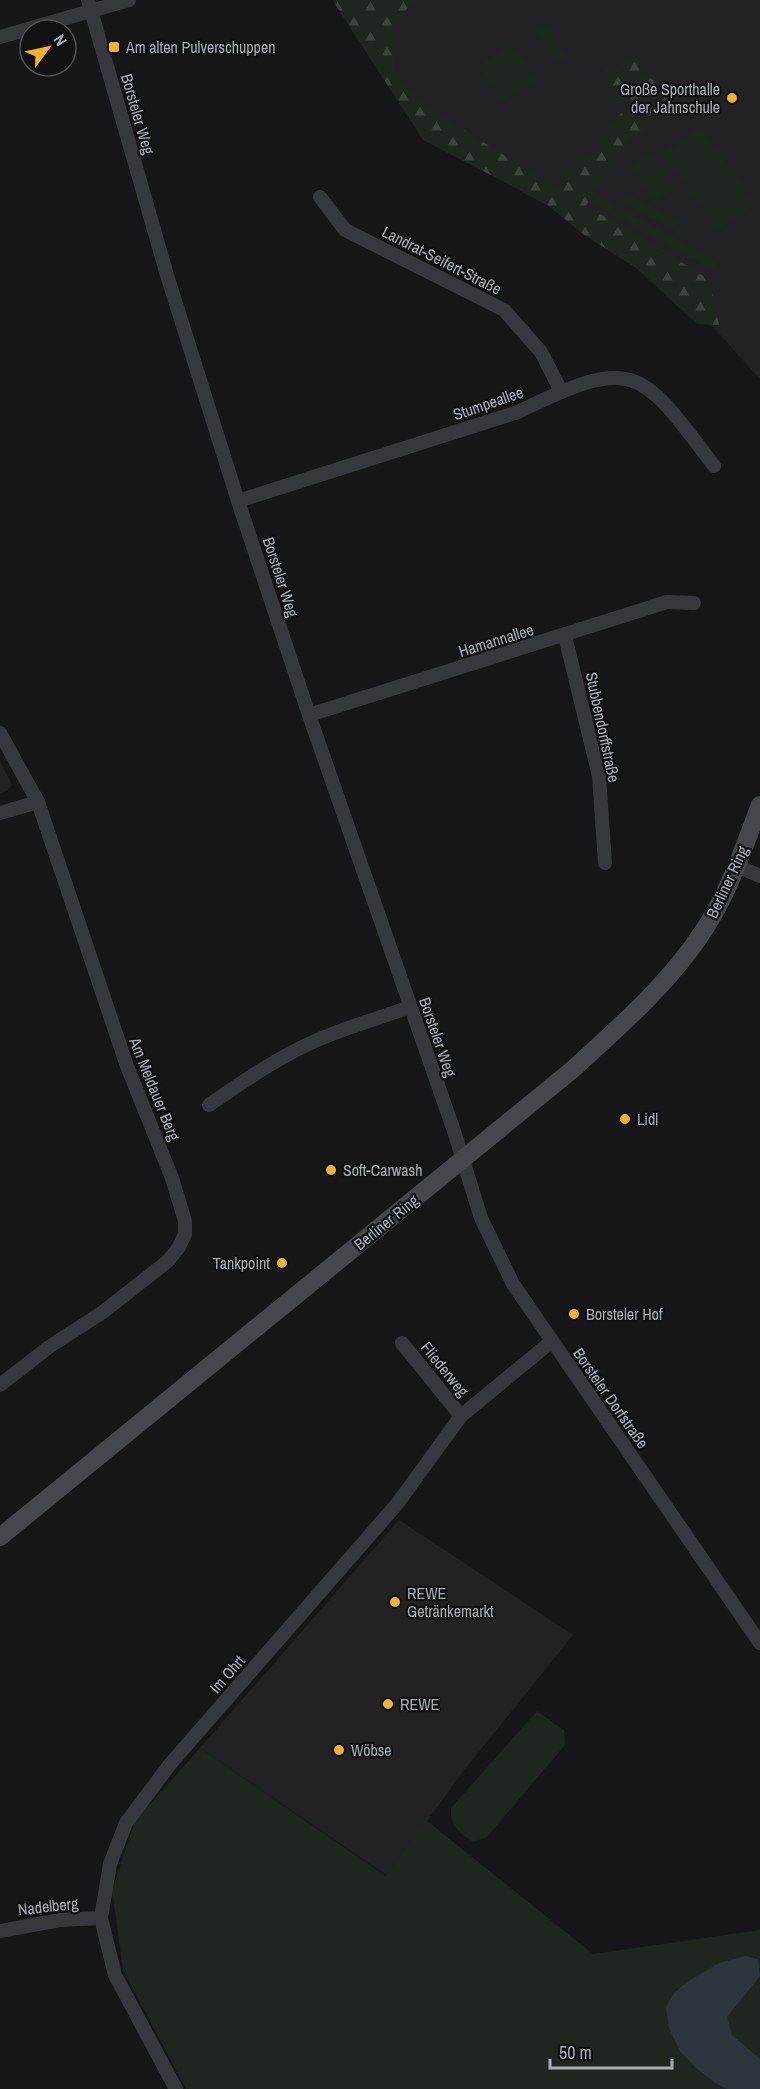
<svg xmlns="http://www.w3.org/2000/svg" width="760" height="2089" font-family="'Archivo Narrow',sans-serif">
	<defs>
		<pattern id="forest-firs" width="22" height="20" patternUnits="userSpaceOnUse" patternTransform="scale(1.5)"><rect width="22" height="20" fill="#1e261f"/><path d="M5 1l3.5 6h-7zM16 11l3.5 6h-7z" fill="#3c433d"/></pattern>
	</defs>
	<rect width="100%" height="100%" fill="#161618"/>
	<!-- built -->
	<g fill="#222225">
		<polygon points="395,0 760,0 760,379 700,313 595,231 522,192 441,130 387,74"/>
		<polygon points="0,761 12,785 7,791 0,793"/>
		<polygon points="399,1520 573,1635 465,1769 387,1876 200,1748"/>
	</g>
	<!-- green -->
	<g fill="#1e261f">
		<polygon points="546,23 568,57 558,63 535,30"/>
		<polygon points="513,43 537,80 503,103 478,66"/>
		<polygon points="702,127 756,205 717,232 663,153"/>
		<polygon points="650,151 675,190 654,203 629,165"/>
		<polygon points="625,192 685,225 680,234 620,202"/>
		<polygon points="595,194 718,261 713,270 590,203"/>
		<path d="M537,1711l27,19 1,15 -78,92 -14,5c-14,-10 -23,-15 -22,-34z"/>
		<polygon points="200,1748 386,1876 426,1820 593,1954 760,1930 760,2089 186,2089 123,1970 112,1890 135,1821"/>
	</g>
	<!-- forest -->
	<g fill="url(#forest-firs)">
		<polygon points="335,0 413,0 393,28 395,70 417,100 557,189 579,151 592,159 600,141 631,100 653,105 647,127 622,147 586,206 648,241 708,279 712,289 719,325 697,324 636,268 583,234 545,203 423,140 333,1"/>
		<polygon points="629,56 637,62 645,76 666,86 667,101 654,112 654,103 631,99 627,103 617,100 620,95 613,90 605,77 607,69 611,75"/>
	</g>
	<!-- water -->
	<polygon fill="#2c353c" points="746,1956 758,1959 760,1976 727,2017 732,2035 760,2059 760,2089 727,2089 715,2083 695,2067 680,2051 669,2028 666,2007 674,1993 687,1982 719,1963"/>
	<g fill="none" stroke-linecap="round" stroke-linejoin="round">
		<!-- street -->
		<g stroke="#37383d" stroke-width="14">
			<polyline points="88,0 167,275 238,501 309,715 454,1131 481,1218 513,1284 760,1643"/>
			<polyline points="0,37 129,0"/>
			<polyline points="320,197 345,230 504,310 541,352 561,391"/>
			<path d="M238,501l280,-89c116,-57 122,-45 196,54"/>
			<polyline points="565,636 599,776 605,863"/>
			<polyline points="309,715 667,602 694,603"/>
			<polyline points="0,733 38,802 127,1066 172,1178 185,1221 185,1234 179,1247 168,1261 103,1312 49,1347 0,1385"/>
			<polyline points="0,813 38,802"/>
			<polyline points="737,866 760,876"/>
			<path d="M209,1105c39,-27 78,-54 123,-71 26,-10 52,-18 78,-27"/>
			<polyline points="402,1343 461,1416"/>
			<polyline points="0,1931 60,1920 101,1918"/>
			<polyline points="176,2089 115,1975 101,1918 110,1864 126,1823 171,1763 397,1504 461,1416 552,1341"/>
		</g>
		<!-- secondary -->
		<path stroke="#45474d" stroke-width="18" d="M0,1537l572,-467c47,-43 97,-86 132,-140 25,-38 40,-83 56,-125"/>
	</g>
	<!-- markers -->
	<g fill="#f2b134" stroke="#111113" stroke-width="2">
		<rect x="108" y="41" width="12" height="12" rx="3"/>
		<circle cx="732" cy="98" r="6"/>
		<circle cx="625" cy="1119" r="6"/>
		<circle cx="331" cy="1170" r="6"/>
		<circle cx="282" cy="1263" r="6"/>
		<circle cx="574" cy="1314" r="6"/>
		<circle cx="395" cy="1602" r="6"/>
		<circle cx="388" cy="1704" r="6"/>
		<circle cx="339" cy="1750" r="6"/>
	</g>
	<g text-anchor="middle" stroke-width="4.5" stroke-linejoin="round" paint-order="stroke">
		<!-- poi labels -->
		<g font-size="16" fill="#a8adb8" stroke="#111113" text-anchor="start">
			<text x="126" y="53">Am alten Pulverschuppen</text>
			<text x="720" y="95" text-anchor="end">Große Sporthalle<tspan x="720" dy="18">der Jahnschule</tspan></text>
			<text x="637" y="1125">Lidl</text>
			<text x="343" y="1176">Soft-Carwash</text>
			<text x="270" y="1269" text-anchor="end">Tankpoint</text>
			<text x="586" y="1320">Borsteler Hof</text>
			<text x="407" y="1599">REWE<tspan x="407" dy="18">Getränkemarkt</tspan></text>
			<text x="400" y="1710">REWE</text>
			<text x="351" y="1756">Wöbse</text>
		</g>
		<!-- street labels -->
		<g font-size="16" fill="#a8adb8" stroke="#111113">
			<text transform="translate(138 114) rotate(74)" y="6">Borsteler Weg</text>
			<text transform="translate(442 260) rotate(27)" y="6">Landrat-Seifert-Straße</text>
			<text transform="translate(488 403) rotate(-19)" y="6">Stumpeallee</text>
			<text transform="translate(281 577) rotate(72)" y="6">Borsteler Weg</text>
			<text transform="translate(496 640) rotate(-17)" y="6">Hamannallee</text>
			<text transform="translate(603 727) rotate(78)" y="6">Stubbendorffstraße</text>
			<text transform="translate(727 882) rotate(-65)" y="6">Berliner Ring</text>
			<text transform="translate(438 1037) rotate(71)" y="6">Borsteler Weg</text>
			<text transform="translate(155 1089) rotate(68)" y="6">Am Meldauer Berg</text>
			<text transform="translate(386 1222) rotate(-39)" y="6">Berliner Ring</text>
			<text transform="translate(445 1369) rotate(51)" y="6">Fliederweg</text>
			<text transform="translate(611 1398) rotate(55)" y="6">Borsteler Dorfstraße</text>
			<text transform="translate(227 1674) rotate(-49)" y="6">Im Ohrt</text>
			<text transform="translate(48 1906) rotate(-6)" y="6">Nadelberg</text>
		</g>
	</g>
	<!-- north arrow -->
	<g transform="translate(48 48) rotate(57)"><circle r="28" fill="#111113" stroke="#4d4f55" stroke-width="1.5"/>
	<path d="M0-4.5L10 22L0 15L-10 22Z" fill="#f2b134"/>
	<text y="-9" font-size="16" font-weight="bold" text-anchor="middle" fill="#a8adb8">N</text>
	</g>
	<!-- scale -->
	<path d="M550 2059v9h122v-9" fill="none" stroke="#a8adb8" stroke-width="3"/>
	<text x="559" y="2059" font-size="18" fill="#a8adb8" stroke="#111113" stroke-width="4.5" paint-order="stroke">50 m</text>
</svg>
